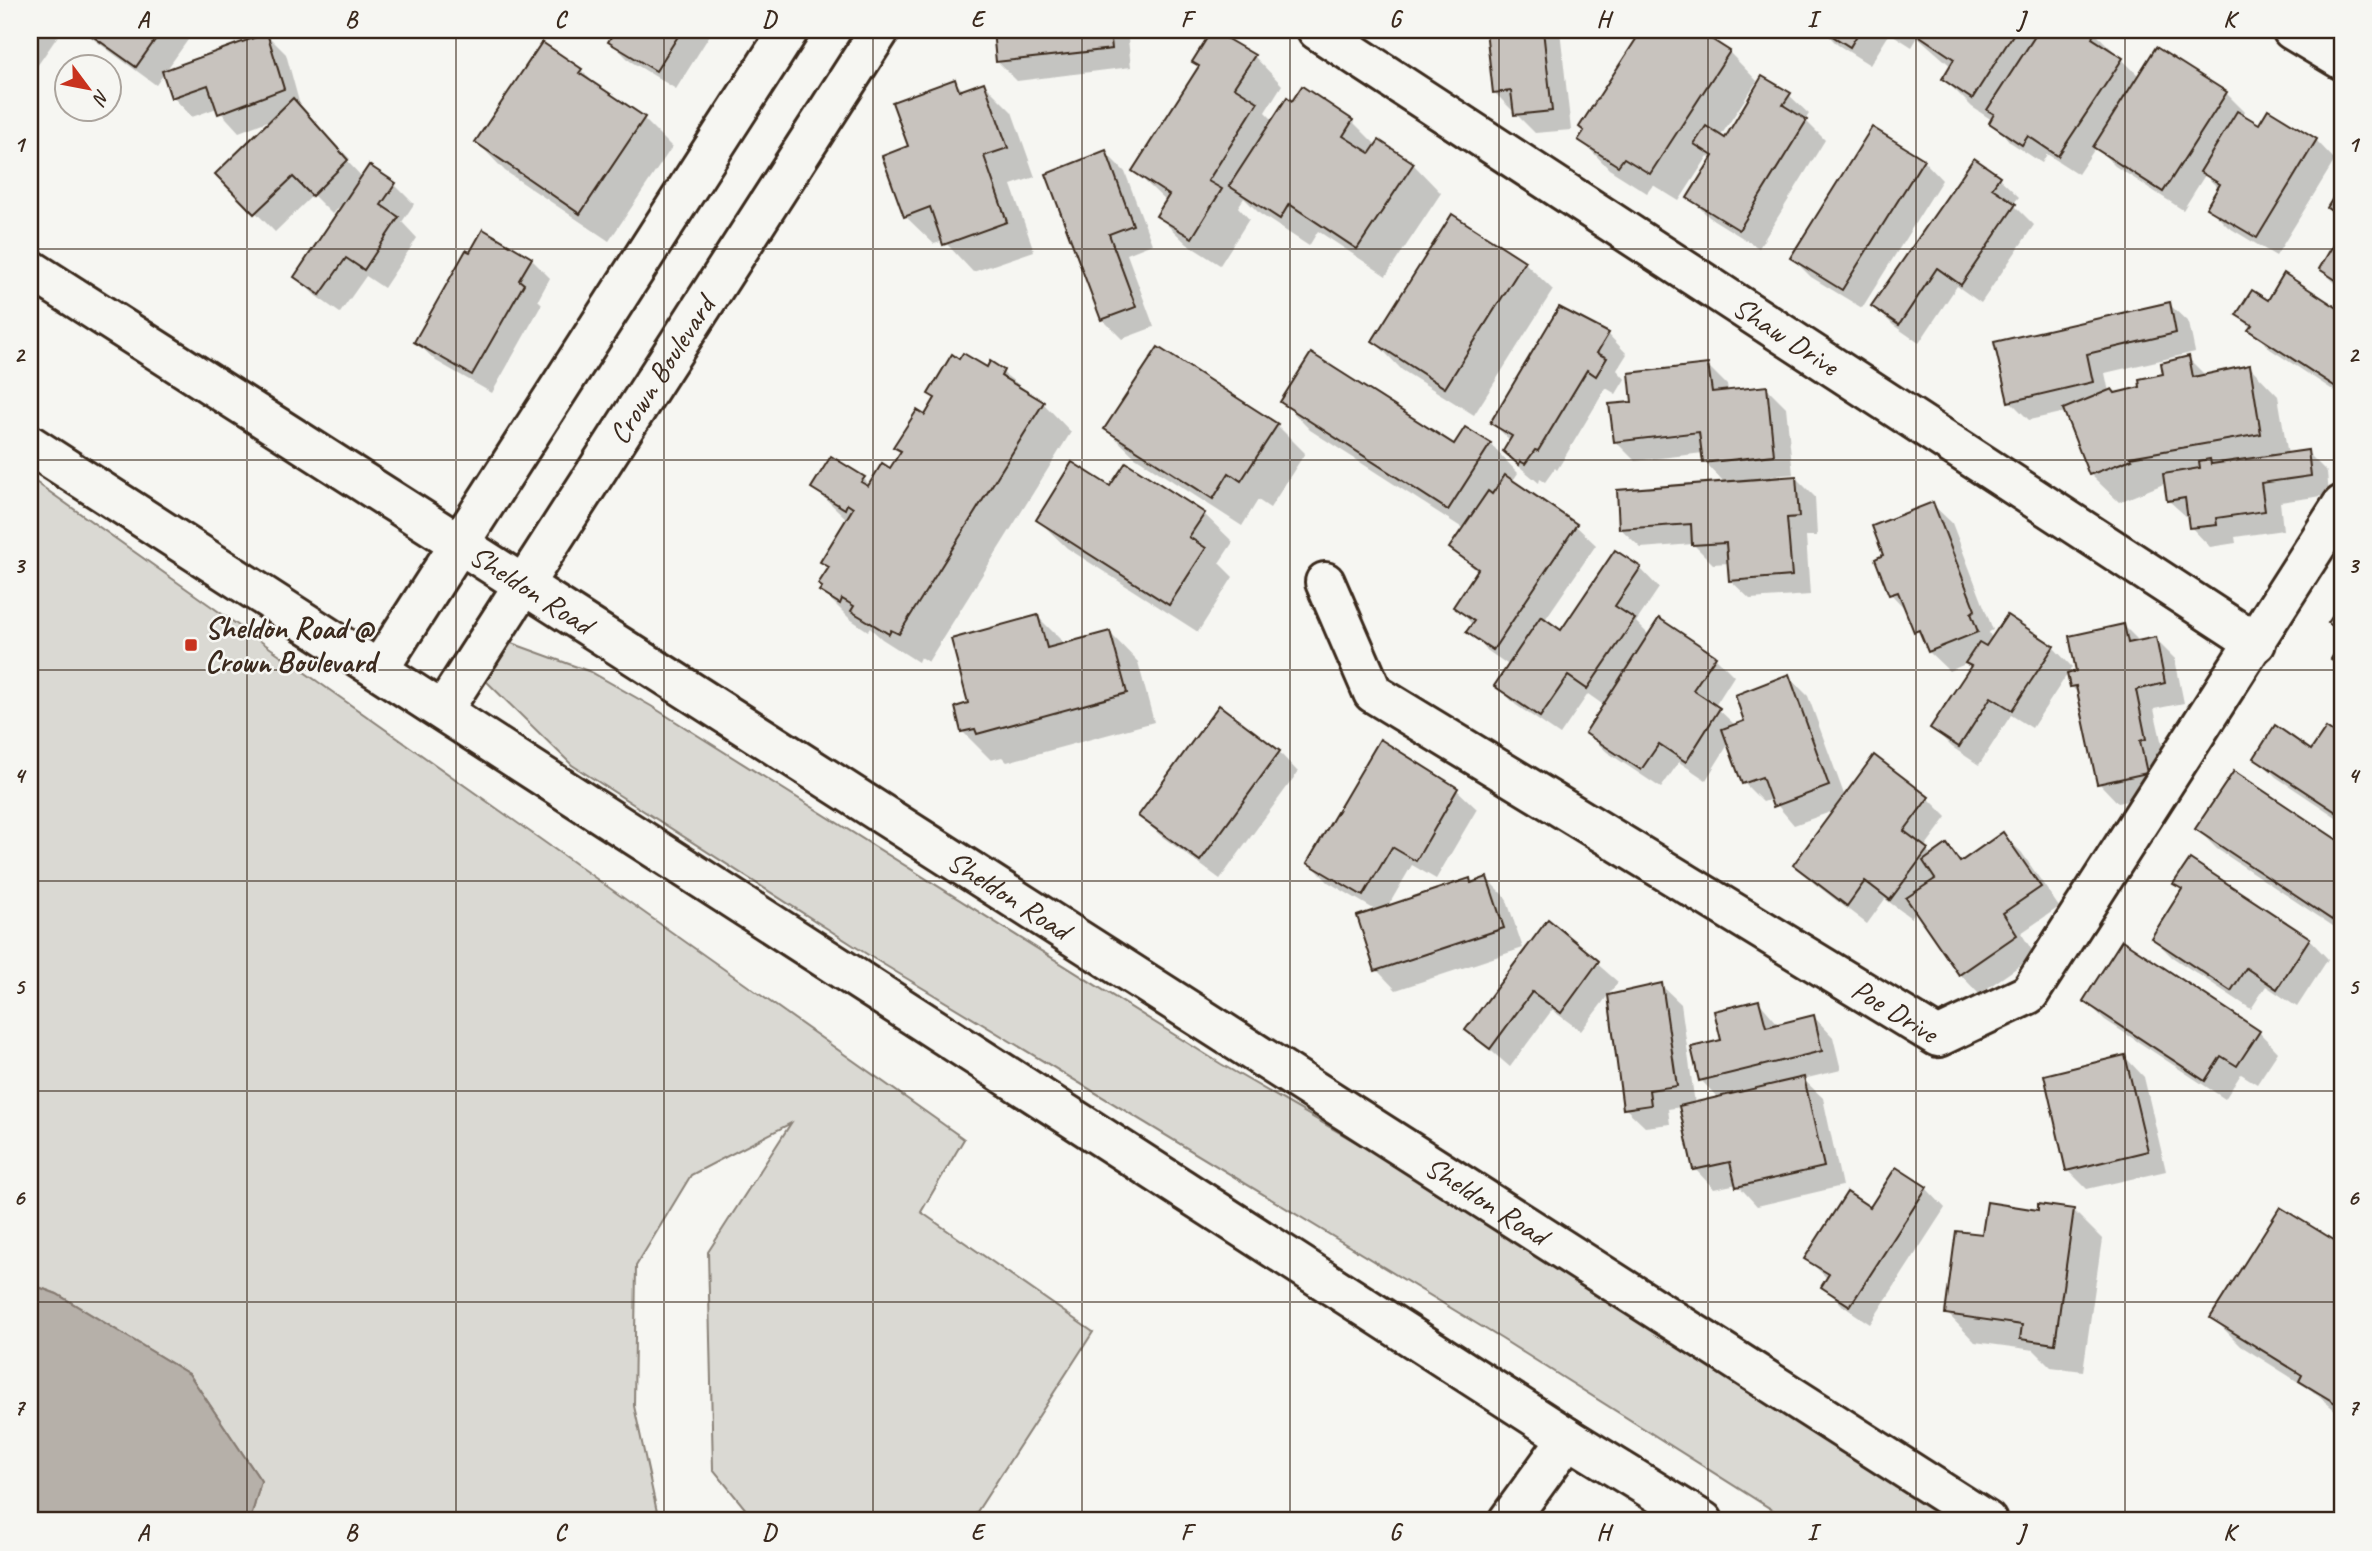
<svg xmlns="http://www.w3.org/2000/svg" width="2372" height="1551" font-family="Caveat,sans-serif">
	<rect width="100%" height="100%" fill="#f6f6f2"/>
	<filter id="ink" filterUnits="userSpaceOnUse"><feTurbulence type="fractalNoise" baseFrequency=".0143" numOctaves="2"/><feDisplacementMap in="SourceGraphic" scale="14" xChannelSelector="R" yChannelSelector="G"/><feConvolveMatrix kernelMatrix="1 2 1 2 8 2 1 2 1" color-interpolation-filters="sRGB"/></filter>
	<g filter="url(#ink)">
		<!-- green -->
		<g fill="#dad9d3" stroke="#8a8278" stroke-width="2">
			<polygon points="30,478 964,1139 921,1212 1093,1332 971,1521 755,1521 713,1469 708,1252 791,1123 691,1175 636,1266 634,1406 659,1521 250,1521 261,1481 189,1374 57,1294 30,1284"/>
			<polygon points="492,636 591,672 651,706 1221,1064 1442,1192 1963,1521 1790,1521 1502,1339 873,958 572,765 485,680"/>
		</g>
		<!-- water -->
		<polygon fill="#b6b0a9" stroke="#857a71" stroke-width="2" points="30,1284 57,1294 189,1374 261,1481 250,1521 30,1521"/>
		<!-- shadow -->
		<g fill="#0003" fill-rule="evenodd">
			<polygon points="30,30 62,30 35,69 30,66"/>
			<polygon points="81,30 195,30 165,72 267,35 286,54 301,109 350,159 347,161 363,178 369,168 395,185 414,204 402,222 417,238 384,288 366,276 340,313 316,296 296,277 344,202 332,214 313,195 275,232 218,174 273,119 239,132 217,108 192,117 173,97 165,72 156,85"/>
			<polygon points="613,30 713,30 676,89 630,61 610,41 616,33"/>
			<polygon points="994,30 1127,30 1131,67 1017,81 998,62"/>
			<polygon points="1488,30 1560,30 1571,130 1535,133 1494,92"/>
			<polygon points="1644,30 1694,30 1729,52 1757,81 1720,137 1725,140 1789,95 1809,114 1805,120 1825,140 1759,248 1709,217 1689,197 1713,160 1708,156 1679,201 1653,185 1647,193 1609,169 1581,140 1586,132 1581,127"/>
			<polygon points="1823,30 2092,30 2140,77 2226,93 2245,112 2242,117 2259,126 2316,140 2335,160 2276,256 2228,227 2209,208 2219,189 2205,175 2183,210 2115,166 2096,147 2078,174 2047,154 2042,163 2010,142 1992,120 1972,107 1944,79 1952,67 1918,37 1912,47 1890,33 1870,65 1838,45"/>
			<polygon points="1254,56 1282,85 1265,112 1274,121 1352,121 1377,146 1413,164 1441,193 1386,276 1318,231 1309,246 1260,214 1244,198 1238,207 1249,219 1220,265 1187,244 1158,216 1167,202 1134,171 1200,67 1194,62"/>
			<polygon points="581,70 598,87 644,119 672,147 609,241 505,171 477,142"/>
			<polygon points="954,81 964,91 984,84 1012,112 1035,177 1011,185 1034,251 973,272 944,241 934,244 905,216 910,147"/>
			<polygon points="1105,152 1125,172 1152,244 1127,254 1154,327 1122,339 1102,319"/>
			<polygon points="1923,160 1942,180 1862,308 1811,277 1792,258"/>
			<polygon points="1974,160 1999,178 2019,197 2013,204 2034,225 1981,303 1957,286 1919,343 1893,325 1874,306"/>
			<polygon points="2342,233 2342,290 2321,269"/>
			<polygon points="531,259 550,278 538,300 542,304 492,393 436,361 416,342"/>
			<polygon points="1524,262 1553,290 1474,415 1402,370 1374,341"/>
			<polygon points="2284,276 2342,313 2342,396 2270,349 2238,314 2268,302"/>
			<polygon points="2169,304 2189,323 2195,352 2105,373 2109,392 2116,395 2142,389 2188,358 2206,376 2250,367 2278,396 2288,455 2307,452 2327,472 2329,495 2280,502 2283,530 2235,537 2236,543 2210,547 2191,527 2189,519 2168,500 2166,483 2119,502 2090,474 2066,412 2029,420 2010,401"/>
			<polygon points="1608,334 1627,354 1617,370 1625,379 1616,394 1606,388 1557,470 1555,468 1545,482 1540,479 1539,483 1508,457 1511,441 1492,423"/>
			<polygon points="991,364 1043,403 1071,432 928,662 920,657 918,662 882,639 870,628 868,631 850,619 822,591 829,569 822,562 848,520 814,488 863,478 870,485 891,470 902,453 896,447 925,417 936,399 930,393 988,370"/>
			<polygon points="1708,366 1727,385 1728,392 1767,388 1786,407 1793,474 1771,476 1771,480 1796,478 1815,497 1817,536 1806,536 1810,595 1750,599 1730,580 1729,563 1713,564 1693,544 1641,548 1621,529 1725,483 1705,462 1703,453 1635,461 1615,441 1634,403"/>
			<path d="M1282,401l172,46 36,-3 28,29 -6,9 64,44 20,19 -52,76 17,11 79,-64 19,20 -23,34 14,14 65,21 19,19 -19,30 21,20 10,-4 42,-46 20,20 37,101 83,1 19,19 -23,31 8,8 15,-10 16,16 40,-28 19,19 37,54 -38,26 14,22 -56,39 -19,-20 -44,-64 -5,8 -26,-19 -18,25 -52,-40 -20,-19 41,-55 -42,15 -22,-26 -9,3 -19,-19 -15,-40 -23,37 -27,-18 -18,26 -54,-36 -20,-19 18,-27 -17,-12 -28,41 -44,-30 -19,-19 13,-20 -22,-15 -20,-19 5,-7 -18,-19 23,-34 -27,-24 13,-19 -154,-99zM1771,775l-19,7v-4z"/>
			<polygon points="1277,425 1305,453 1270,508 1258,500 1242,526 1135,457 1106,429"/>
			<polygon points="1110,488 1204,514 1233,542 1219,563 1233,577 1198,632 1067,548 1038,520"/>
			<polygon points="1932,504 1952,523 1993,630 1989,632 1992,640 2053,647 2072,667 2032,728 2011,715 1979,765 1952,747 1933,728 1973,667 1968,663 1949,671 1929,652 1908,612 1891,594 1886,555"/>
			<polygon points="1038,617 1066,645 1110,633 1138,662 1154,722 1007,762 1002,757 991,760 962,731 970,704"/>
			<polygon points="2124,626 2140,642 2155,639 2175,659 2184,703 2154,709 2165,758 2165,793 2118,803 2099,783 2080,695 2071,686 2078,673"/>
			<polygon points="1219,708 1279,752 1298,772 1220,879 1160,835 1140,816"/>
			<polygon points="2326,730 2342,741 2342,821 2276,777 2256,757 2312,752"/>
			<polygon points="1381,741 1457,790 1477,809 1436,879 1412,865 1387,908 1469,880 1473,884 1487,879 1506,898 1523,948 1396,990 1377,970 1359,917 1377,911 1328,882 1309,862"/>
			<polygon points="2234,773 2342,845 2342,932 2217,849 2197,829"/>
			<polygon points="2176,883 2309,939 2328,959 2297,1007 2266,986 2251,1009 2172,957 2153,938 2183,891"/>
			<polygon points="1548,921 1618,982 1581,1031 1552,1010 1510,1067 1467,1030"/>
			<polygon points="1661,985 1681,1004 1695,1104 1719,1099 1701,1080 1723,1041 1759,1002 1779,1025 1814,1017 1833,1037 1841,1070 1803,1079 1823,1098 1842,1186 1757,1206 1737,1184 1714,1189 1695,1169 1681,1107 1668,1109 1670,1124 1645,1127 1625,1108"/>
			<polygon points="2085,1000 2259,1032 2278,1052 2257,1084 2241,1074 2225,1099 2105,1020"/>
			<polygon points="2125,1057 2144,1077 2166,1171 2087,1189 2068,1170"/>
			<polygon points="1926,1188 1945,1208 1870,1324 1843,1306 1824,1286 1828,1279 1807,1259 1870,1210"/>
			<polygon points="2281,1209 2342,1247 2342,1416 2311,1390 2241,1346 2212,1317"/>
			<polygon points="2074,1211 2102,1239 2083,1371 2051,1367 2034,1350 1975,1342 1947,1313 1984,1236 2039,1212"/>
		</g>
		<!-- building -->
		<g fill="#c8c3be" stroke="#3b2a1e" stroke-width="2">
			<polygon points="84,30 162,30 136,67"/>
			<polygon points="615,30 682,30 656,71 608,42"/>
			<polygon points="993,30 1110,30 1112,49 996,62"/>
			<polygon points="1212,30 1255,55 1234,87 1258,102 1208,181 1222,189 1192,238 1156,216 1169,195 1132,171 1199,66 1192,62"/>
			<polygon points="1486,30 1543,30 1552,111 1514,115 1511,91 1493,93"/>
			<polygon points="1642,30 1697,30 1730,51 1650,174 1624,158 1618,166 1578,140 1584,131 1579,127"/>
			<polygon points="1823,30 1860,30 1850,47"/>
			<polygon points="1911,30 2016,30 1972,99 1942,79 1954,59"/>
			<polygon points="2039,30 2095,30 2092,38 2123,58 2058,156 2028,136 2022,145 1989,123 1994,114 1987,110"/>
			<polygon points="267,33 284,89 218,114 208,85 171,98 162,71"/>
			<polygon points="542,42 582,69 579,73 645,117 580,214 475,142"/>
			<polygon points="2156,47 2227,92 2163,192 2093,147"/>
			<polygon points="1762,76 1791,93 1783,105 1807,120 1739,230 1687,198 1713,156 1694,144 1706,126 1725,138"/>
			<polygon points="955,79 959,91 984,82 1008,148 984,156 1007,222 943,245 930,207 904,217 882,156 908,146 892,102"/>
			<polygon points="1302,86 1353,120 1343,136 1370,153 1379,140 1414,163 1357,249 1289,204 1280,219 1229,186 1287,97 1292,101"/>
			<polygon points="293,98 348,160 312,196 293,177 254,214 215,174"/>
			<polygon points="2268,109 2317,139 2257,238 2206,208 2220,184 2200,172 2237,111 2259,124"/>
			<polygon points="1872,127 1924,159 1842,290 1790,258"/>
			<polygon points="1106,150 1133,225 1109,234 1136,307 1101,320 1046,174"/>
			<polygon points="1974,158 2000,176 1992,188 2016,204 1961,285 1937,268 1899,325 1871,306"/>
			<polygon points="369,165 396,183 381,205 399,217 364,270 346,258 320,295 294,277"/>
			<polygon points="2342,183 2342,218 2327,208"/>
			<polygon points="1452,214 1525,261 1445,388 1372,341"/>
			<polygon points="483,229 532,258 519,280 524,284 472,375 414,342 466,250 470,252"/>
			<polygon points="2342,230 2342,284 2319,269"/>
			<polygon points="2284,273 2342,311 2342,391 2248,330 2252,325 2236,315 2252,290 2268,300"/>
			<polygon points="2170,302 2176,333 2087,354 2093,382 2008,402 1994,342"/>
			<polygon points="1559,307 1609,333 1597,353 1607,358 1596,376 1587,370 1538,451 1535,450 1525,464 1520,461 1519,465 1503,451 1512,436 1490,423"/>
			<polygon points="1158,347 1278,424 1241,481 1229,473 1213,499 1104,429"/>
			<polygon points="963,353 987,367 990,361 1004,370 1001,376 1044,402 899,634 891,630 889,634 851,611 854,606 842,599 840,604 819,591 822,587 818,584 829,567 820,562 853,508 847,504 845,509 811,488 831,456 865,477 861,482 868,486 882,463 890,468 901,451 893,447 917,410 925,415 935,398 928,394 952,354 959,359"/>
			<polygon points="1311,353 1454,444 1465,427 1491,443 1448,510 1280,402"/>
			<polygon points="2189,356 2193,377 2250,365 2261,434 2130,457 2132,459 2089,475 2063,409 2112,389 2115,393 2140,387 2139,379 2163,374 2161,363"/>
			<polygon points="1708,364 1712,392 1767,386 1774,455 1703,463 1699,432 1614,442 1609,404 1632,402 1629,373"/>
			<polygon points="2308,450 2311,476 2261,483 2265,511 2216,518 2217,525 2189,528 2185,498 2167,501 2163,474 2200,468 2199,461 2210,459 2211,464"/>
			<polygon points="1072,462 1110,486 1126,462 1205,513 1189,537 1206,548 1169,605 1036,520"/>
			<polygon points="1505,475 1577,524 1493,650 1466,632 1474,621 1453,607 1478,569 1449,548 1488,491 1492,494"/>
			<polygon points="1796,476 1799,517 1787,518 1792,576 1729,581 1726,543 1692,545 1691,524 1619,529 1617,490"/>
			<polygon points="1933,502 1975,610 1971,613 1978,632 1928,652 1919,630 1914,632 1898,592 1889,595 1875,559 1883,555 1872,526"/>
			<polygon points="1615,550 1641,567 1615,606 1635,619 1587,689 1568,676 1540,717 1494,686 1541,616 1561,630"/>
			<polygon points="2342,602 2342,632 2328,623"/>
			<polygon points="1038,615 1047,648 1110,631 1127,693 977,734 975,729 961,732 955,707 968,703 951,639"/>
			<polygon points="2007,615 2054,646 2012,710 1991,697 1959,747 1930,728 1971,666 1965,663 1979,642 1986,646"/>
			<polygon points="1659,618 1716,656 1693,690 1720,708 1686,762 1659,744 1641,770 1585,733"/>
			<polygon points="2124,624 2128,643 2156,637 2165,683 2136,690 2146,739 2140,741 2147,773 2097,784 2076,686 2070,687 2067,674 2076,671 2069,636"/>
			<polygon points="2342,641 2342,666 2331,659"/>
			<polygon points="1789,674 1829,786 1773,807 1762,777 1742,784 1722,729 1744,721 1735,695"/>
			<polygon points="1219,705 1280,751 1200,861 1138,816"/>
			<polygon points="2275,725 2311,750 2326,728 2342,739 2342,816 2254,758"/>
			<polygon points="1380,739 1458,788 1416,861 1392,847 1363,896 1307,863"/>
			<polygon points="1874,755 1929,797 1904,831 1928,849 1890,900 1865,881 1847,906 1793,865"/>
			<polygon points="2234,771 2342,843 2342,905 2332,920 2195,829"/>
			<polygon points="2003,832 2041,887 2003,913 2017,935 1959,975 1906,898 1935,879 1923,861 1947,844 1960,862"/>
			<polygon points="2190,859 2310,938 2277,989 2246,968 2231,991 2151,938 2182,889 2173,884"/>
			<polygon points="1487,877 1504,928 1375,971 1357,916 1470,878 1471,883"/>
			<polygon points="1548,919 1599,961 1561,1013 1532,992 1490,1049 1465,1030"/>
			<polygon points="2122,940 2260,1031 2237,1066 2221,1056 2205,1081 2083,1001"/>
			<polygon points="1662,983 1677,1086 1649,1090 1651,1105 1623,1109 1608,995"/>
			<polygon points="1759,1000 1766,1027 1814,1015 1822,1051 1699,1081 1691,1047 1721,1040 1714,1011"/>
			<polygon points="2125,1055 2148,1151 2066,1171 2044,1075"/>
			<polygon points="1804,1077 1824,1167 1736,1187 1730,1162 1693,1170 1679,1106"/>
			<polygon points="1896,1167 1927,1187 1850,1306 1821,1287 1829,1274 1804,1259 1847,1192 1870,1207"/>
			<polygon points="1987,1202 2038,1210 2038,1204 2074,1209 2055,1344 2020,1339 2022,1325 1945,1314 1956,1231 1982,1234"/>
			<polygon points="2280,1207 2342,1245 2342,1407 2299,1381 2302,1375 2210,1318"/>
		</g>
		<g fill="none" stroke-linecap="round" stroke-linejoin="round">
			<defs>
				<g id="minor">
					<path id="s1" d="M1317,30l939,613"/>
					<polyline points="2292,30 2342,60"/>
					<path id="s2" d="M1325,582l48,111 565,344 91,-43 313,-489"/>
					<polyline points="379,669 789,30"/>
					<path id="s3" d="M443,710l437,-680"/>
					<polyline points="1508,1521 1568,1438"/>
				</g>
				<g id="major">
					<path id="s4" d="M30,269l1957,1252"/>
					<polyline points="30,445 1568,1438 1703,1521"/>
				</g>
			</defs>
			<!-- minor casing -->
			<use href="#minor" stroke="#3b2a1e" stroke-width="44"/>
			<!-- major casing -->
			<use href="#major" stroke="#3b2a1e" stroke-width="44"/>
			<!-- minor -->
			<use href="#minor" stroke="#f6f6f2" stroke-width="38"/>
			<!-- major -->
			<use href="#major" stroke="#f6f6f2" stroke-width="38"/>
		</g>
	</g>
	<!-- grid -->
	<path fill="none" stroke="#3b2a1e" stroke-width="2" stroke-opacity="0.55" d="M247,30v1491M456,30v1491M664,30v1491M873,30v1491M1082,30v1491M1290,30v1491M1499,30v1491M1708,30v1491M1916,30v1491M2125,30v1491M30,249h2312M30,460h2312M30,670h2312M30,881h2312M30,1091h2312M30,1302h2312"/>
	<!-- markers -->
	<rect fill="#c8321e" stroke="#f6f6f2" stroke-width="2.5" x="184" y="638" width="14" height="14" rx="3.5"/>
	<g text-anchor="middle" stroke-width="5" stroke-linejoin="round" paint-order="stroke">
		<!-- street labels -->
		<g font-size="30" fill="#3b2a1e" stroke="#f6f6f2">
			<text dy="10" stroke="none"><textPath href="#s1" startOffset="560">Shaw Drive</textPath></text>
			<text dy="10" stroke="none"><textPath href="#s3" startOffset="404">Crown Boulevard</textPath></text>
			<text dy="10" stroke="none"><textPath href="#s4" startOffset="595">Sheldon Road</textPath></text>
			<text dy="10" stroke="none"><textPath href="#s4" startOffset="1162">Sheldon Road</textPath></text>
			<text dy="10" stroke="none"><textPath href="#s2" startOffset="732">Poe Drive</textPath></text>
			<text dy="10" stroke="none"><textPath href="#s4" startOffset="1729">Sheldon Road</textPath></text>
		</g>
		<!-- poi labels -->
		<g font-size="30" font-weight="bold" fill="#3b2a1e" stroke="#f6f6f2" text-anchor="start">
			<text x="205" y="638">Sheldon Road @<tspan x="205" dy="34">Crown Boulevard</tspan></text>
		</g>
	</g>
	<!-- margin -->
	<rect width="2372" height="1551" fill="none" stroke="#f6f6f2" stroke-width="77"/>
	<!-- north arrow -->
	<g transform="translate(88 88) rotate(122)"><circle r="33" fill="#f6f6f2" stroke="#aba49d" stroke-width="2"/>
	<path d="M0-5L12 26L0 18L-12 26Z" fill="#c8321e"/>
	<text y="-10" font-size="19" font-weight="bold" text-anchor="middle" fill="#3b2a1e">N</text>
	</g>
	<rect x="38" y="38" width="2296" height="1474" fill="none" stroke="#3b2a1e" stroke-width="2.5"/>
	<g font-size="23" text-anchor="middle" font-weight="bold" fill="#3b2a1e">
		<text x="143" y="27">A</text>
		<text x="351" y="27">B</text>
		<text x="560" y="27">C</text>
		<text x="769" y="27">D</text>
		<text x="977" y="27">E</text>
		<text x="1186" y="27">F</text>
		<text x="1395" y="27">G</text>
		<text x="1603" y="27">H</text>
		<text x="1812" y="27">I</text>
		<text x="2021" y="27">J</text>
		<text x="2229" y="27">K</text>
		<text x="19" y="152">1</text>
		<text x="2353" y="152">1</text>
		<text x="19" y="362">2</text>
		<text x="2353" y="362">2</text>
		<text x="19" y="573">3</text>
		<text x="2353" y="573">3</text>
		<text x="19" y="783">4</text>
		<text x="2353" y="783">4</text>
		<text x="19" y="994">5</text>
		<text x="2353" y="994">5</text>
		<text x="19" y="1205">6</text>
		<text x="2353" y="1205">6</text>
		<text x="19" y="1415">7</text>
		<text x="2353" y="1415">7</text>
		<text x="143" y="1540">A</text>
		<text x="351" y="1540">B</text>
		<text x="560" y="1540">C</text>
		<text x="769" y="1540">D</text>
		<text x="977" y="1540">E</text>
		<text x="1186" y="1540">F</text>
		<text x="1395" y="1540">G</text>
		<text x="1603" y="1540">H</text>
		<text x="1812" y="1540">I</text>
		<text x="2021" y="1540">J</text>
		<text x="2229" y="1540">K</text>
	</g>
</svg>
